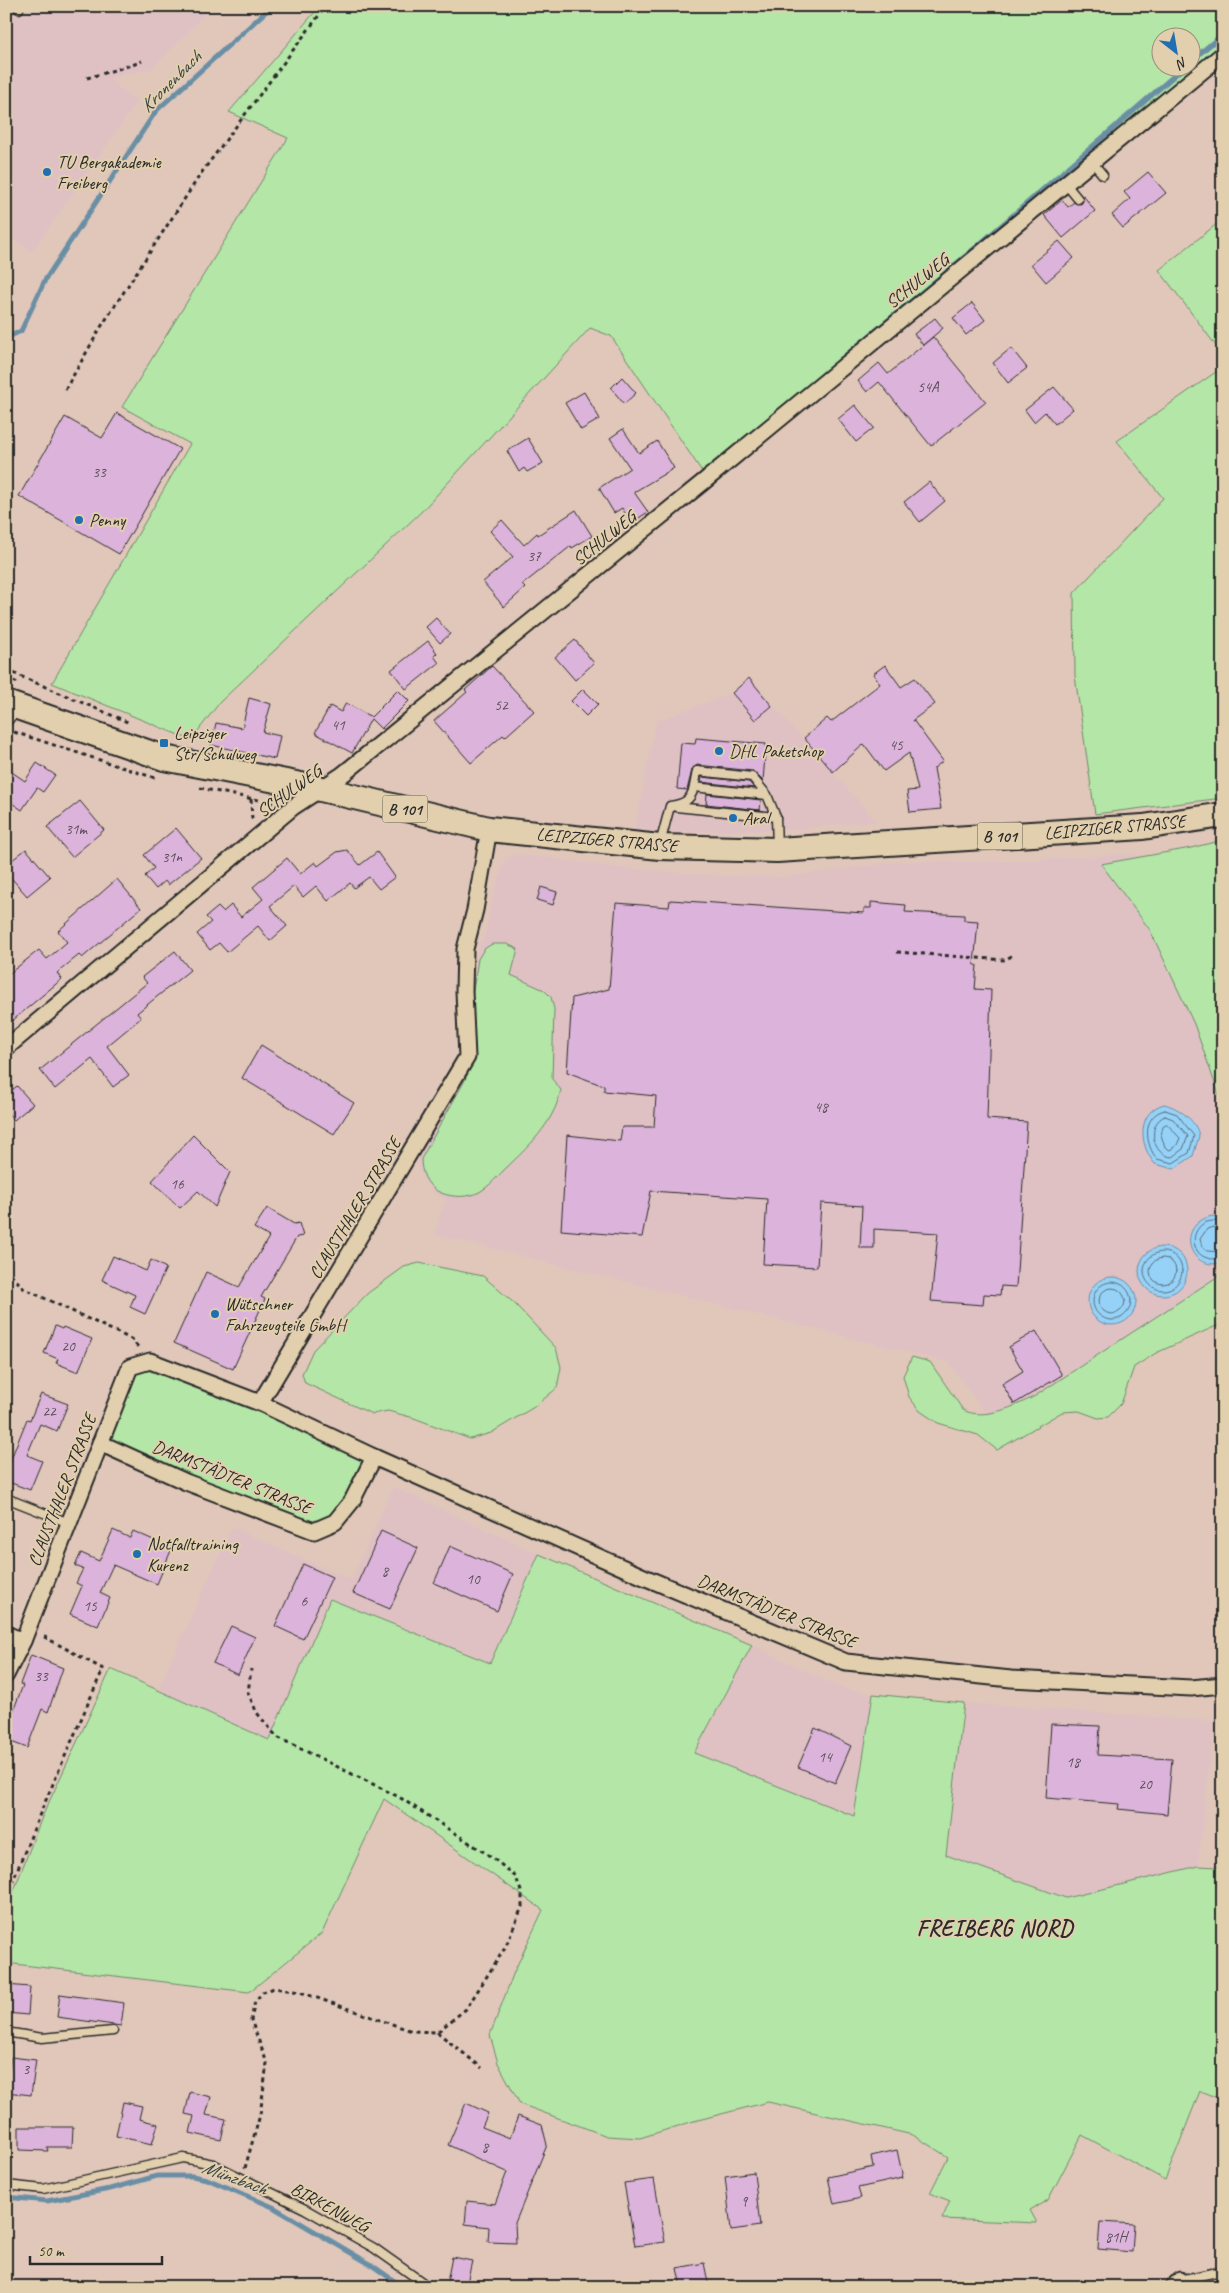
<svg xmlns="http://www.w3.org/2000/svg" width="1229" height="2293" font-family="Caveat,sans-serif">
	<rect width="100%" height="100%" fill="#e0c7ba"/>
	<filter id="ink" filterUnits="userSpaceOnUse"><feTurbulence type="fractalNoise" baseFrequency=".02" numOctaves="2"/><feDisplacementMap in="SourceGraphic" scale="10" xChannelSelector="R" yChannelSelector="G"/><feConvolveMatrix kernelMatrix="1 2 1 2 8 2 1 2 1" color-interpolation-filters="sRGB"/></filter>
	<g filter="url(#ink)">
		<!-- built -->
		<g fill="#dfc1c4">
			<polygon points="6,6 213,6 153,68 108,78 137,102 32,251 6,235"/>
			<polygon points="749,678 876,821 787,830 634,833 656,721 730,694"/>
			<polygon points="515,854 623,868 723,876 784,877 901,861 1008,861 1135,854 1223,1022 1223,1302 1001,1435 948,1362 434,1234 446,1199 435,1193 423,1180 418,1165 418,1158 470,1064 471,997 479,943 484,938 494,893 505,860"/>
			<polygon points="393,1487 539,1554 490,1663 331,1599 269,1740 157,1691 232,1527 351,1580"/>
			<polygon points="752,1645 841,1688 873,1694 854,1816 694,1753"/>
			<polygon points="964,1703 1214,1721 1198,1866 1066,1898 946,1855"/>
		</g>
		<!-- green -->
		<g fill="#b3e6a7" stroke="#6f8869" fill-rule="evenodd">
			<path d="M320,6h903v38l-429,361 -89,71 -94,-140 -21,-8 -168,183 -202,191 -29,38 -139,-57 138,-239 -68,-37 166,-269 -59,-26zM1162,38h30v30h-30z"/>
			<polygon points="1223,219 1223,355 1159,270"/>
			<polygon points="1223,367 1223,798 1095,814 1075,676 1074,593 1163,498 1117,441"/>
			<polygon points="1223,840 1223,1106 1194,1024 1150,930 1101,864 1191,848"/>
			<path d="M492,944h15l11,5 -7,26 33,15 7,7 3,12 -2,70 9,11c-8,35 -33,57 -57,80 -9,9 -18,20 -29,24 -12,4 -27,3 -38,-3 -11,-7 -16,-19 -16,-32l43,-77 11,-25 -3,-60 6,-38 6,-10z"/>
			<polygon points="419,1263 483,1276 515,1304 556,1348 561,1367 557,1388 534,1407 491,1433 470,1439 414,1418 388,1411 372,1414 305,1383 302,1374 313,1350 368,1293 404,1267"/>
			<path d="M1223,1273v50l-67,30 -22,14 -13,37 -13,13 -10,1 -19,-7 -17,1 -65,38 -19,-15 -40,-12 -18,-12 -11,-14 -6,-21 9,-19 18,5 33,48c21,11 53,-4 72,-14z"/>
			<polygon points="150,1361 374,1457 352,1501 314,1531 100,1443 130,1367"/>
			<polygon points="539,1554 752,1645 694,1753 854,1816 873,1694 964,1703 946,1855 1066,1898 1198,1866 1218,1867 1223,1858 1223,2100 1200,2091 1165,2180 1082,2135 1048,2200 1030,2210 1037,2223 942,2219 950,2201 930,2193 948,2157 913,2135 768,2102 694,2121 640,2138 607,2136 520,2104 498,2063 490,2035 514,1972 543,1910 384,1799 322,1933 249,1992 6,1963 6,1911 42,1817 111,1669 269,1740 330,1599 490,1663"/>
		</g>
		<!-- water -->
		<g fill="#96d2f7" stroke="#6b8fa5">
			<path d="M1164,1104c14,3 33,17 35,32l-6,20 -19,13 -19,-5c-16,-18 -19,-52 9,-60z"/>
			<path d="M1212,1216l11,2v44c-34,12 -49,-37 -11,-46z"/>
			<circle cx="1163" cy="1271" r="24"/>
			<circle cx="1112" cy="1301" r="24"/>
		</g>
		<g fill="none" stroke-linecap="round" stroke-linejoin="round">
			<!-- shore -->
			<g stroke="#566e7d" stroke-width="1">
				<path d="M1165,1110l12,4 17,22 -5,17 -16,10 -16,-4c-12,-14 -16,-44 8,-49z"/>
				<path d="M1165,1116l8,3 15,17 -5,13 -11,8c-20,-1 -26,-34 -7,-41z"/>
				<polygon points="1167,1124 1180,1138 1177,1145 1170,1150 1165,1147 1161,1135 1163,1126"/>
				<path d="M1223,1222c-6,0 -10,-2 -16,0 -17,6 -17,31 0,36 5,2 10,0 16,0"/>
				<polyline points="1223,1229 1213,1227 1207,1229 1200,1239 1202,1247 1207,1251 1223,1252"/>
				<circle cx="1163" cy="1271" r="19"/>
				<circle cx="1163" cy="1271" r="13"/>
				<circle cx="1112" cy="1301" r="19"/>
				<circle cx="1112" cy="1301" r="13"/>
			</g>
			<!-- stream -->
			<g stroke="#6b8fa5" stroke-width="5">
				<polyline points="1192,60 1223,34"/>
				<polyline points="6,338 21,331 45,280 156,111 272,6"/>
				<polyline points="839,361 974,249 1183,68"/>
				<polyline points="6,2197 47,2201 110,2189 157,2176 192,2176 207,2179 273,2207 370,2264 403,2287"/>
			</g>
		</g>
		<!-- building -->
		<g fill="#dcb3da" stroke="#2b2b2b">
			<polygon points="1148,172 1166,193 1123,228 1112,215 1130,199 1124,192"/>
			<polygon points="1083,195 1095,211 1063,238 1044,215 1062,200 1068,207 1074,202 1081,204 1083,201"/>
			<polygon points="1059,241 1074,258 1046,282 1031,264"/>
			<polygon points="972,303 985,320 966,335 953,318"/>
			<polygon points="935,318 943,328 923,345 914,334"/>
			<polygon points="933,337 986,402 931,446 879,382 867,392 858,381 879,363 888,374"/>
			<polygon points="1011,348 1027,368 1008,383 993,363"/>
			<polygon points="622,377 636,393 624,404 611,388"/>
			<polygon points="1054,387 1073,409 1055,424 1045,412 1034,422 1025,410"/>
			<polygon points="584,392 600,419 581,430 565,403"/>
			<polygon points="855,405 874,428 856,442 838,419"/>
			<polygon points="117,413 180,449 119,554 19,496 65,417 102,438"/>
			<polygon points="623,429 639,453 657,441 674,468 634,492 648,512 631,523 622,508 614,513 599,488 630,468 610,438"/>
			<polygon points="528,438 543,463 527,472 524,468 519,472 507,451"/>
			<polygon points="929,482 945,501 920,522 904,502"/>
			<polygon points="576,510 592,536 572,548 571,546 522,585 525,588 504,607 483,582 513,557 490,531 502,520 524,545 537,533 538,535"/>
			<polygon points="436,618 450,634 440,643 426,627"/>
			<polygon points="575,640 594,663 575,680 555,657"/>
			<polygon points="428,641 437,653 434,656 439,663 406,689 391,670"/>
			<polygon points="885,665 901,687 915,678 935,704 913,720 943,761 934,768 941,809 910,812 907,791 918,790 909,753 884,771 864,744 833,772 804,738 827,718 831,722 880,684 873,674"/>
			<polygon points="492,666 534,711 505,737 503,735 471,763 434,721 467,692 465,690"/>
			<polygon points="749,678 772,706 755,720 732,693"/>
			<polygon points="583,689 598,704 586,716 571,701"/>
			<polygon points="398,690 409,701 381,729 371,719 352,753 315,733 330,706 341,712 346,703 371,717"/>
			<polygon points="249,698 271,704 263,732 280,736 275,759 211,745 216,723 242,728"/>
			<polygon points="696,738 766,744 763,781 753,771 697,765 692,770 687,790 677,789 681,743 695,744"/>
			<polygon points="37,763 55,775 43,792 37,788 22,810 6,799 6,768 25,781"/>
			<polygon points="702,777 749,782 754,788 701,782"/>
			<polygon points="707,794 761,800 760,810 706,804"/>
			<polygon points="80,801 104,830 72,857 47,827"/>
			<polygon points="176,828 201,858 168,885 165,881 156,889 145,876 154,868 144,855"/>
			<polygon points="26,849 50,877 27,896 6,872 6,865"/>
			<polygon points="347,850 360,865 377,852 395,877 379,889 369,877 354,888 350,883 328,901 316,886 303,897 294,886 270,906 287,926 270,941 258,926 227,952 219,943 210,950 197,934 211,922 206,917 218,907 223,912 231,905 241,917 263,899 253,887 287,858 300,874 315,862 318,866 337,852"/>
			<polygon points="117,879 141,908 82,958 79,955 57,973 62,979 6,1026 6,976 39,950 47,959 67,942 58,931"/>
			<polygon points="541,887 557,892 553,905 537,900"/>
			<polygon points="670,900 864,913 864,908 871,908 871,902 906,905 905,912 964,915 964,920 978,921 974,965 977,965 975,989 991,990 987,1119 1027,1122 1016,1287 1001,1286 1000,1295 984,1294 983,1305 931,1301 938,1233 874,1229 874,1248 860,1248 862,1206 821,1203 817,1267 763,1264 767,1199 651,1191 642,1237 561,1230 567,1135 620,1141 622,1127 654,1127 656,1096 604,1091 604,1086 567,1072 572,998 609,989 616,903 669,907"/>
			<polygon points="175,951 190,970 137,1013 141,1018 107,1046 129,1075 113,1087 92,1059 55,1089 40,1070 147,983 142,977"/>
			<polygon points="261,1045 354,1103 334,1134 242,1078"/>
			<polygon points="17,1086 33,1104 14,1120 6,1111 6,1095"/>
			<polygon points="193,1135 230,1172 215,1207 198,1191 180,1208 152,1181"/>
			<polygon points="267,1208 294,1224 299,1223 303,1236 297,1237 261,1297 265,1299 233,1369 174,1343 206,1272 239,1287 269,1237 254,1228"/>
			<polygon points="113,1256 146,1271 151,1260 166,1268 145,1314 130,1307 135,1295 102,1280"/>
			<polygon points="55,1326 62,1329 63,1327 92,1339 78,1372 56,1363 58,1359 44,1353"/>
			<polygon points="1036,1331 1062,1375 1014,1404 1002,1384 1023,1371 1009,1347"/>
			<polygon points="41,1394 68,1404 57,1431 40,1424 27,1455 42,1461 30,1490 6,1481 6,1471 27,1419 30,1420"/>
			<polygon points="113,1530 130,1538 133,1531 172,1548 157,1584 113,1565 100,1593 110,1598 98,1626 70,1614 82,1586 76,1583 83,1569 75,1566 81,1553 99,1561"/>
			<polygon points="381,1531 418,1548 390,1609 353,1593"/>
			<polygon points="450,1546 513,1574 497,1611 434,1583"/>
			<polygon points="303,1564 332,1577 303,1639 275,1626"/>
			<polygon points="231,1626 255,1637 238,1675 213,1663"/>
			<polygon points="31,1655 63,1668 48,1712 42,1709 27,1748 6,1740 6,1730 23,1685 20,1684"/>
			<polygon points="1051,1724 1100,1726 1098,1755 1172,1759 1167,1814 1118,1809 1119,1804 1046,1798"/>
			<polygon points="815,1728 851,1746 835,1783 798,1767"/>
			<polygon points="6,1985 30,1987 28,2015 6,2013"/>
			<polygon points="60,1994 124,2003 121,2026 57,2017"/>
			<polygon points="11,2057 36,2060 31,2095 6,2092"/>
			<polygon points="190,2092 211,2097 206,2115 226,2119 221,2140 190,2133 194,2116 185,2114"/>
			<polygon points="123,2102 142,2106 139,2119 158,2124 152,2144 116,2136"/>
			<polygon points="466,2103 488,2113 482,2127 510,2138 518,2116 542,2125 547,2145 515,2223 516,2243 488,2242 489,2227 465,2224 467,2201 495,2204 507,2172 448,2145"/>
			<polygon points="19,2127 73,2127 72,2147 47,2147 48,2151 19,2150"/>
			<polygon points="897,2150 903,2178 858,2188 861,2198 834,2204 828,2177 873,2167 871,2156"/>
			<polygon points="754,2172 760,2226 731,2230 725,2176"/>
			<polygon points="654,2179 665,2242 635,2246 624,2183"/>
			<polygon points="1100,2222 1134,2224 1132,2252 1098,2249"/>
			<polygon points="452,2257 472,2261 466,2287 446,2287"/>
			<polygon points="704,2263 709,2287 681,2287 677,2268"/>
		</g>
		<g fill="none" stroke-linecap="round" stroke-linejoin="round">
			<defs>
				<g id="service">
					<polyline points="17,6 19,9"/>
					<polyline points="1092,162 1103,175"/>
					<polyline points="1065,183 1078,199"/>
					<polyline points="6,723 17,710"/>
					<polyline points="694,787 697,771 752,777 767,795"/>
					<polyline points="676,807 776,817"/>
					<path d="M660,844l10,-38c13,-2 21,-5 24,-19l73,8 9,22 1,31"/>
					<polyline points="6,1498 69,1523"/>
					<polyline points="6,2032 42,2038 113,2031"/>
					<polyline points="6,2185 43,2189 183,2158 213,2164 305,2209 374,2248 429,2287"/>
					<polyline points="1180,2280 1217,2272 1223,2274"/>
				</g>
				<g id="minor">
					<polyline points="6,1048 293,807 342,775 702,483 1223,54"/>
					<polyline points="260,1403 467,1057 464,991 465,949 475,910 489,829"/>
					<polyline points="100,1443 186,1482 314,1531 335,1522 352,1501 374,1457"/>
					<polyline points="6,1634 23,1641"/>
					<polyline points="6,1675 23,1641 130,1367 150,1361 260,1403 374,1457 644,1577 846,1662 1011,1679 1191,1688 1223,1685"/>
					<polyline points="1173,2287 1180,2280"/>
				</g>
				<polyline id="primary" points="6,703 164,758 321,789 489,829 660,847 777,850 1143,827 1223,815"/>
			</defs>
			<!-- service casing -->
			<use href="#service" stroke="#2b2b2b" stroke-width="11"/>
			<!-- minor casing -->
			<use href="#minor" stroke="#2b2b2b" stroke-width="19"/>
			<!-- primary casing -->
			<use href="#primary" stroke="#2b2b2b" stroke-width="28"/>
			<!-- path -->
			<g stroke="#2b2b2b" stroke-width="3" stroke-dasharray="4 4" stroke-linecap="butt">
				<polyline points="87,78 135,64 142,61"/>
				<polyline points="65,390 101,327 202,172 326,6"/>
				<polyline points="6,670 130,723"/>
				<polyline points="6,678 20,684"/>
				<polyline points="14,732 158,779"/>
				<polyline points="200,788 273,803"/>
				<polyline points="251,799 252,820"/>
				<polyline points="897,952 1005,960 1013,955"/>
				<polyline points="6,1268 23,1288 131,1339 140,1349"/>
				<polyline points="6,1898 39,1816 103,1669 41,1635"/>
				<polyline points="437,2032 482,2068"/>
				<polyline points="245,2168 260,2115 267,2063 251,2020 255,2001 263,1992 274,1988 300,1992 412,2031 437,2032 466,2009 505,1948 522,1907 522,1894 516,1877 493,1858 399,1797 277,1737 257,1713 248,1693 251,1669"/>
			</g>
			<!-- service -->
			<use href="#service" stroke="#e2cfad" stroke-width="8"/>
			<!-- minor -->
			<use href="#minor" stroke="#e2cfad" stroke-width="15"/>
			<!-- primary -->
			<use href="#primary" stroke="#e2cfad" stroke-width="24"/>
		</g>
	</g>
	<!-- markers -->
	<g fill="#1f6fb2" stroke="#e2cfad" stroke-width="2">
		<circle cx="47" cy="172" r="5"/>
		<circle cx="79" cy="520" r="5"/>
		<rect x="159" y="738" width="10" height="10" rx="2.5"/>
		<circle cx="719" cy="751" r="5"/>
		<circle cx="733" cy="818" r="5"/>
		<circle cx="215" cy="1314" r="5"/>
		<circle cx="137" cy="1554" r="5"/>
	</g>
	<g text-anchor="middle" stroke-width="4" stroke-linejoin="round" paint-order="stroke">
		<!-- number labels -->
		<g font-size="15" fill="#574d57">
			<text x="928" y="392">54A</text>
			<text x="99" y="477">33</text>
			<text x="534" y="561">37</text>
			<text x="501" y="710">52</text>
			<text x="338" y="730">41</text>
			<text x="896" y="750">45</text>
			<text x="76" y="834">31m</text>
			<text x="172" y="862">31n</text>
			<text x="821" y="1112">48</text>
			<text x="177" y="1189">16</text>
			<text x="68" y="1351">20</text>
			<text x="49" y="1416">22</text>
			<text x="385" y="1576">8</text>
			<text x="473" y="1584">10</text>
			<text x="304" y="1606">6</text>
			<text x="90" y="1611">15</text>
			<text x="41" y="1681">33</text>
			<text x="825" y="1762">14</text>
			<text x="1073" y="1767">18</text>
			<text x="1145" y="1789">20</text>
			<text x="26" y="2074">3</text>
			<text x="485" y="2152">8</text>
			<text x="744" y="2206">9</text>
			<text x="1116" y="2242">81H</text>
		</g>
		<!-- shield labels -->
		<g fill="#e2cfad" stroke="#625c52" stroke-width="1">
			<rect x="382.5" y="795.5" width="45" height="27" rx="4"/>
			<rect x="977.5" y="822.5" width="45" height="27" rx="4"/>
		</g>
		<g font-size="16" font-weight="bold" fill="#2b2b2b">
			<text x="405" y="815">B 101</text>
			<text x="1000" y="842">B 101</text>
		</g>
		<!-- poi labels -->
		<g font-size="18" fill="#2b2b2b" stroke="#e2cfad" text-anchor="start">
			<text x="57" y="168">TU Bergakademie<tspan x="57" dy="21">Freiberg</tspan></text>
			<text x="89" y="526">Penny</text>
			<text x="174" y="739">Leipziger<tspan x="174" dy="21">Str/Schulweg</tspan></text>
			<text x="729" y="757">DHL Paketshop</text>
			<text x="743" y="824">Aral</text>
			<text x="225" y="1310">Wütschner<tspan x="225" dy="21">Fahrzeugteile GmbH</tspan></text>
			<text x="147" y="1550">Notfalltraining<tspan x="147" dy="21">Kurenz</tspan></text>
		</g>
		<!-- street labels -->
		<g font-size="18" fill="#2b2b2b" stroke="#e2cfad">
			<text transform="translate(917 281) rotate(-39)" y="6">SCHULWEG</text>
			<text transform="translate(604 538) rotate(-39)" y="6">SCHULWEG</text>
			<text transform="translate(289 791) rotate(-36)" y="6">SCHULWEG</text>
			<text transform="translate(1115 827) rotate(-5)" y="6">LEIPZIGER STRASSE</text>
			<text transform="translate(607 840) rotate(5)" y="6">LEIPZIGER STRASSE</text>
			<text transform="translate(355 1208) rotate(-59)" y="6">CLAUSTHALER STRASSE</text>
			<text transform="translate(232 1477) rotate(22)" y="6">DARMSTÄDTER STRASSE</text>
			<text transform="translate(62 1490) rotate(-69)" y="6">CLAUSTHALER STRASSE</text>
			<text transform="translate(777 1611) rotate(22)" y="6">DARMSTÄDTER STRASSE</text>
			<text transform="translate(330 2207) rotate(28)" y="6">BIRKENWEG</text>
		</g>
		<!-- water labels -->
		<g font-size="19" font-style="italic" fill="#3b444a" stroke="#e2cfad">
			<text transform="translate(170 81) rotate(-45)" y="7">Kronenbach</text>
			<text transform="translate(235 2177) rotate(20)" y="7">Münzbach</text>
		</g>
		<!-- district labels -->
		<g font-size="22" font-weight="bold" letter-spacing="1" fill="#2b2b2b" stroke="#e2cfad">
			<text x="995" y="1936">FREIBERG NORD</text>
		</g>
	</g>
	<!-- margin -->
	<rect width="1229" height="2293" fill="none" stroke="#e2cfad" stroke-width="25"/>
	<rect x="12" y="12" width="1204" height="2268" fill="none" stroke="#2b2b2b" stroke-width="2" filter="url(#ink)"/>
	<!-- north arrow -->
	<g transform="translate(1176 52) rotate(149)"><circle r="24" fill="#e2cfad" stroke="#998d79"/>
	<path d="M0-4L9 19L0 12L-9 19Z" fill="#1f6fb2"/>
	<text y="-8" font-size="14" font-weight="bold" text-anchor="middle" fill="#2b2b2b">N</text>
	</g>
	<!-- scale -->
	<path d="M30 2256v8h132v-8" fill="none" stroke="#2b2b2b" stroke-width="2.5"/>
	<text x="38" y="2256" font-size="15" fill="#2b2b2b" stroke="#e2cfad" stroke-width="4" paint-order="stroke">50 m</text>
</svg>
